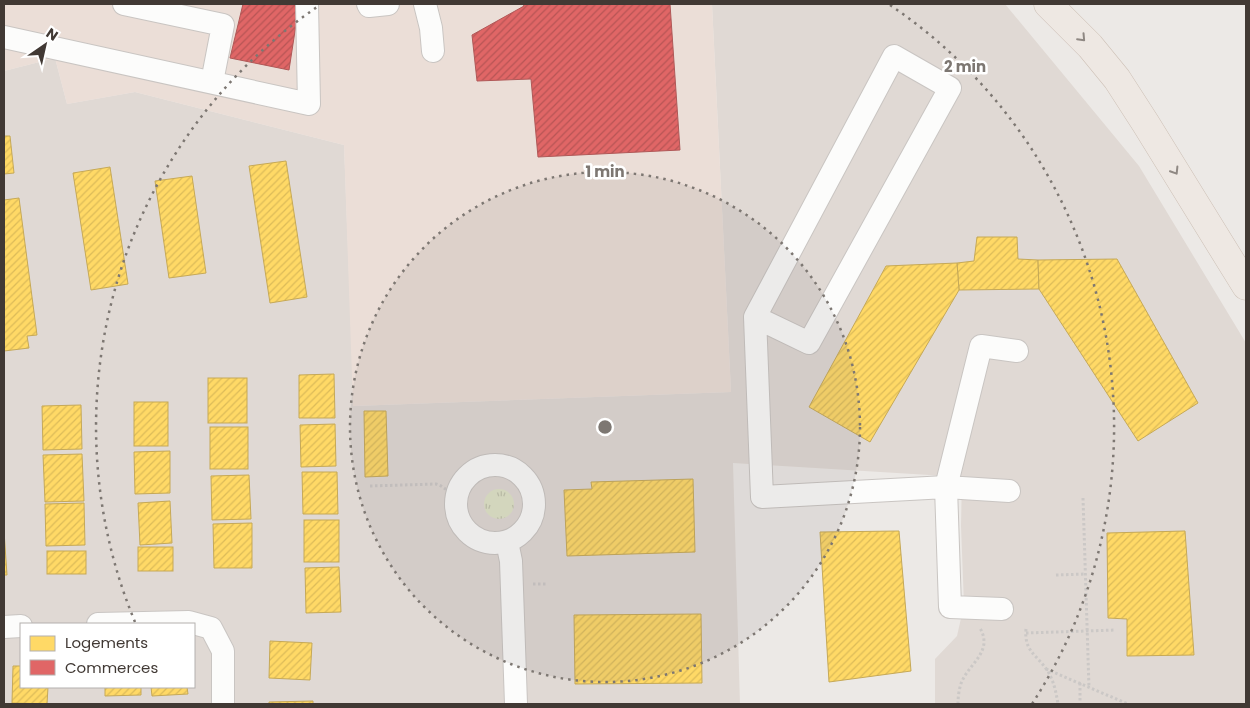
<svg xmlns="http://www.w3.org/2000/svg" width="1250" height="708" font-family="Poppins,sans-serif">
	<defs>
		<pattern id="grass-tufts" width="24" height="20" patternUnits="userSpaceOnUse" patternTransform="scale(1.25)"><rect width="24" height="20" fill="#e0e4c8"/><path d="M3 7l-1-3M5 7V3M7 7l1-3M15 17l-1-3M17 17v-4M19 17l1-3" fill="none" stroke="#c1c4ac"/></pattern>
		<pattern id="homes-hatch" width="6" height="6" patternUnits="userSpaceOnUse" patternTransform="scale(1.25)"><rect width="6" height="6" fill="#ffd966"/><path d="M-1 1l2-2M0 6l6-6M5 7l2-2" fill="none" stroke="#dcbb59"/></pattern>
		<pattern id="shops-hatch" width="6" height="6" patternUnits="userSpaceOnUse" patternTransform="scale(1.25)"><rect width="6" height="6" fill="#e06666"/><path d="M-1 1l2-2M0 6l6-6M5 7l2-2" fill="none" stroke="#b75555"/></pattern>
	</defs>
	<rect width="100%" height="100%" fill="#ece9e6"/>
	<!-- residential -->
	<path fill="#e0d9d4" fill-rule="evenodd" d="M712,4h293l134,162 107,177v361h-311v-45l22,-23 7,-31 -3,-79 1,-49 -229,-14 7,241h-736v-633l51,-13 12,46 68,-12 209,53 10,261 377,-14zM21,624h173v63h-173z"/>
	<!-- commercial -->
	<polygon fill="#ebded7" points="4,4 712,4 731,392 353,406 344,145 135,92 67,104 55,58 4,71"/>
	<!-- grass -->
	<circle fill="url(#grass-tufts)" cx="499" cy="504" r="15"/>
	<!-- homes -->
	<g fill="url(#homes-hatch)" stroke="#c6a957">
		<polygon points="4,136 10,136 14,173 4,174"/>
		<polygon points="286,161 307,297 270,303 249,166"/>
		<polygon points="110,167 128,284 91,290 73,173"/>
		<polygon points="192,176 206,273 169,278 155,181"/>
		<polygon points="19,198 37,335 27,336 29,348 4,351 4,200"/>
		<polygon points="977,237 1017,237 1018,259 1038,260 1039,289 959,290 957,263 974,261"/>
		<polygon points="1117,259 1198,403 1138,441 1039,289 1038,260"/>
		<polygon points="957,263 959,290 870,442 809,407 886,266"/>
		<polygon points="334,374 335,418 299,418 299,375"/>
		<rect x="208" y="378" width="39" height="45"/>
		<rect x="134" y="402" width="34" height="44"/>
		<polygon points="81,405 82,449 43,450 42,406"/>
		<polygon points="364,411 386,411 388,476 365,477"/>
		<polygon points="335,424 336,466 301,467 300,425"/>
		<rect x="210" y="427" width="38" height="42"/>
		<polygon points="170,451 170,493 135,494 134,452"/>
		<polygon points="82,454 84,501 45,502 43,455"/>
		<polygon points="302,472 337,472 338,514 303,514"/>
		<polygon points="249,475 251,519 212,520 211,476"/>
		<polygon points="693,479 695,552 567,556 564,490 592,489 591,482"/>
		<polygon points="170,501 172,543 140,545 138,503"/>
		<polygon points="84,503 85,545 46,546 45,504"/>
		<rect x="304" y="520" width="35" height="42"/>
		<polygon points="252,523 252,568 214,568 213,524"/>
		<polygon points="4,531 7,575 4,575"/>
		<polygon points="899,531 911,671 829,682 820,532"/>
		<polygon points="1185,531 1194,655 1127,656 1127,619 1108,618 1107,533"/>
		<rect x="138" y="547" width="35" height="24"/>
		<rect x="47" y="551" width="39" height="23"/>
		<polygon points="339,567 341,612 306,613 305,568"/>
		<polygon points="701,614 702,683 575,684 574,615"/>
		<polygon points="270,641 312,643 310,680 269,678"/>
		<polygon points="13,666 21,666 21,687 48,687 47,704 12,703"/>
		<polygon points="105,687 141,687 141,695 105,696"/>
		<polygon points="151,687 187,687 188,694 152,696"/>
		<polygon points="313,701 313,704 269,704 269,702"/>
	</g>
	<!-- shops -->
	<g fill="url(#shops-hatch)" stroke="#b05857">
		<polygon points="243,4 299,5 289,70 230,58"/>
		<polygon points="523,4 670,4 680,150 538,157 531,79 477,81 472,35 524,6"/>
	</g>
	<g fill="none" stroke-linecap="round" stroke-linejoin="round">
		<defs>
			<g id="minor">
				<polyline points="124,4 223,25 212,82"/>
				<polyline points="368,4 369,6 388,4"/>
				<polyline points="425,4 431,28 433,51"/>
				<polyline points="4,37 309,104 307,4"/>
				<polyline points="755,317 809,343 950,88 894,56 755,317 762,497 946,487 950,607 1002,609"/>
				<circle cx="495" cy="504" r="39"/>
				<polyline points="1009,491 946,487 981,346 1017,351"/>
				<polyline points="507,542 511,561 516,704"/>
				<polyline points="98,624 189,622 211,628 223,651 223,704"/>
				<polyline points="4,627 21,626"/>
			</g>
			<polyline id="major" points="1048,4 1090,46 1117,79 1146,124 1246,286"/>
		</defs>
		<!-- minor casing -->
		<use href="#minor" stroke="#c9c5c2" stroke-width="24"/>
		<!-- major casing -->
		<use href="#major" stroke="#cdc0b6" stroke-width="29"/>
		<!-- path -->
		<g stroke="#cbc8c6" stroke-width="3" stroke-dasharray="2.5 2.5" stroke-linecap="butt">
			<path d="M370,486l66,-2c8,2 13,9 21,13"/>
			<polyline points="1083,498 1089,688"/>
			<polyline points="1056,575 1086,574"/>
			<polyline points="533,584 547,584"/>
			<path d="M1026,629c-2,22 10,25 21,41 7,11 9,22 11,34"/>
			<polyline points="1026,633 1115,630"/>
			<polyline points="1046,669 1128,704"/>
			<polyline points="1080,683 1080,704"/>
			<path d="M958,704c0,-7 1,-16 4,-23 9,-19 31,-30 18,-53"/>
		</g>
		<!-- minor -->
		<use href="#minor" stroke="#fcfcfb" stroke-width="22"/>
		<!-- major -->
		<use href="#major" stroke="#eee8e3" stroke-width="28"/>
	</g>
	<!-- one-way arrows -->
	<defs><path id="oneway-chevron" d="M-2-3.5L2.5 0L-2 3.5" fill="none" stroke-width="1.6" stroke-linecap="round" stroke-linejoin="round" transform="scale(1.25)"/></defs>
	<g stroke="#8f8883">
		<use href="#oneway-chevron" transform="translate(1082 38) rotate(47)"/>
		<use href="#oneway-chevron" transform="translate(1175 171) rotate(58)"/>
	</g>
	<!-- distance rings -->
	<circle cx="605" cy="427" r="255" fill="#7d7772" fill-opacity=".12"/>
	<g fill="none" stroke="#7d7772" stroke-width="2.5" stroke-dasharray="2.5 5">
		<circle cx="605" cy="427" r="255"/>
		<path d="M135 622A509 509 0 0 1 320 5M890 5A509 509 0 0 1 1032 704"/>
	</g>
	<circle cx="605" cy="427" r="8" fill="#7d7772" stroke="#fff" stroke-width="2.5"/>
	<g font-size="15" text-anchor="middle" font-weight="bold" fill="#7d7772" stroke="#fff" stroke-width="5" stroke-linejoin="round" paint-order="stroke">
		<text x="965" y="72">2 min</text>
		<text x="605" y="177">1 min</text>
	</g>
	<!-- border -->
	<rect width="1250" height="708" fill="none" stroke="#413934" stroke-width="10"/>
	<!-- legend -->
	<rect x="20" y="623" width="175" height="65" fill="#ffffff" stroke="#b3b0ae"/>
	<rect x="30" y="636" width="25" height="15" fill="#ffd966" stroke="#b3b0ae"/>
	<text x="65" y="648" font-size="15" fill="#413934">Logements</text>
	<rect x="30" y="660" width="25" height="15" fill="#e06666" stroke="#b3b0ae"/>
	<text x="65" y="673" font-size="15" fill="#413934">Commerces</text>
	<!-- north arrow -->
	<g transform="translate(45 45) rotate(34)" stroke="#ffffff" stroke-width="4" paint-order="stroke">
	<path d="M0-4L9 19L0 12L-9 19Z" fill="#413934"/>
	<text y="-8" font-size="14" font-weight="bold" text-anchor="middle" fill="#413934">N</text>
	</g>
</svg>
